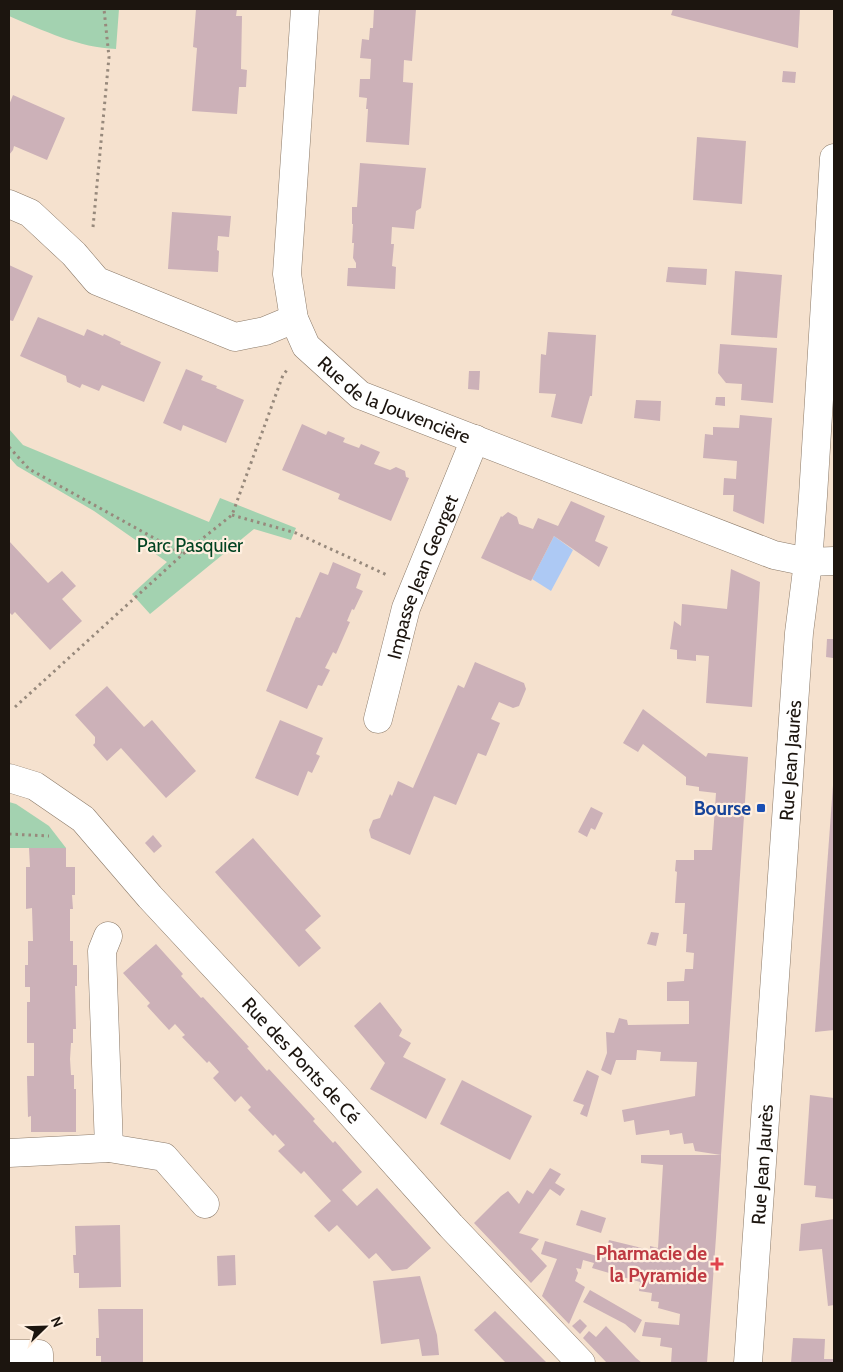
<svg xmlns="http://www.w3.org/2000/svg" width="843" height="1372" font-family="Cabin,sans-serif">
	<rect width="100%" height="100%" fill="#f5e1ce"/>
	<!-- green -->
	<g fill="#a3d2b0">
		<path d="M9,9h110l-3,40c-36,-1 -74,-19 -107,-33z"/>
		<polygon points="9,429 23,445 209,522 220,498 296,528 291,540 254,529 150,614 132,594 167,562 94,511 17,466 9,457"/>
		<polygon points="9,802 16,804 49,826 66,848 9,848"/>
	</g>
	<!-- water -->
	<polygon fill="#adc9f4" points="554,536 573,550 551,591 532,579"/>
	<!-- building -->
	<g fill="#ccb1b8">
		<polygon points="196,9 237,9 236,16 242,16 241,69 247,70 246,87 239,87 237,114 192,111 197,48 193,47"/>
		<polygon points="374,9 416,9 412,61 404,60 403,82 413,83 409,145 366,142 368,109 366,109 367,98 359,97 360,79 370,79 371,59 360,58 362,39 369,40 370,28 373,28"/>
		<polygon points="673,9 800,9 798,48 671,15"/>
		<polygon points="783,71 796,72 795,83 782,82"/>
		<polygon points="13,95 65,118 47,160 14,146 13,150 9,155 9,105"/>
		<polygon points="697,137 746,141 742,204 693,200"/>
		<polygon points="360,163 426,168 421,208 416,211 414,229 392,227 391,244 394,244 392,266 396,267 395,289 347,286 348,268 356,268 356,263 353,258 354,243 352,243 353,224 352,224 352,207 357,207"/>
		<polygon points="172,212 231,216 229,237 218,236 217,250 219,251 218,272 168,269"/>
		<polygon points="9,265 33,276 13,321 9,320"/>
		<polygon points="668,267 707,269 706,285 666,282"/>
		<polygon points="735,271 782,275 777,338 731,335"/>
		<polygon points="38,317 84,336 87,329 103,336 104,334 121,342 120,344 161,362 144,402 102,385 99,391 82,384 80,388 67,382 66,376 20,356"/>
		<polygon points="548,332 596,335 592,396 590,396 582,424 551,417 556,394 539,393 541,354 546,355"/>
		<polygon points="720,344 777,348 773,403 741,400 742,384 726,383 718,373"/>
		<polygon points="186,369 203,376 201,380 217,386 216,388 244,400 226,443 183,425 181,431 163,423"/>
		<polygon points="469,371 480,371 479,390 468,389"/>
		<polygon points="716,397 725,397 725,406 715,405"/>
		<polygon points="636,400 661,401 660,421 634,418"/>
		<polygon points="740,415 772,418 764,524 733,511 734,495 723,495 724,478 736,479 737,461 703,458 705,434 713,435 713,427 739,428"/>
		<polygon points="302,424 326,435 328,431 345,438 343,442 359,448 361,444 380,452 374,464 390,470 396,467 405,471 406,477 409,478 391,521 338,499 340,494 282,470"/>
		<polygon points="571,501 605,516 595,541 608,547 599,567 554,536 531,581 481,558 501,516 502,517 508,512 517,517 519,524 533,529 538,518 558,526"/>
		<polygon points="9,541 48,583 62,571 76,586 62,599 82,621 50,650 15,612 12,615 9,612"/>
		<polygon points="333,562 361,574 356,588 363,591 354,610 352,609 347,621 350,622 336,654 333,652 325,668 330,670 322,686 318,685 307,709 266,691 296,617 300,618 320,572 328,575"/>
		<polygon points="731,569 760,582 752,707 706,703 709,656 696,655 696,661 677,659 677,650 670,649 674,621 681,626 682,604 727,609"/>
		<polygon points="827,639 834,639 833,658 826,657"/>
		<polygon points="475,662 524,683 526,689 519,706 513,708 499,702 491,719 500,723 486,756 478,753 456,805 434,796 410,855 371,838 369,830 373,820 380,818 390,794 392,796 398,781 413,788 458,685 464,688"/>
		<polygon points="107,686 144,727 152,720 196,771 166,798 121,748 107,761 93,745 95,743 95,737 75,715"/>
		<polygon points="643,709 706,757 708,753 748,757 730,1023 721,1155 721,1159 716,1237 707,1363 671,1363 672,1348 660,1346 661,1338 642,1336 645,1322 679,1325 680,1314 658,1308 659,1302 651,1301 652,1293 639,1291 640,1282 592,1268 594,1263 583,1260 581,1269 576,1268 578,1273 575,1281 585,1287 569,1324 542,1296 557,1259 541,1254 545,1241 604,1258 609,1240 650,1250 650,1246 658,1248 663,1165 641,1163 641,1155 721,1155 695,1151 693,1143 684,1144 682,1133 670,1135 669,1130 636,1135 634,1120 624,1122 622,1110 695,1096 697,1062 660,1061 661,1052 637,1050 636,1060 616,1060 611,1075 601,1070 607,1053 606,1032 614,1033 619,1018 627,1020 628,1025 689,1024 689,1001 667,1001 667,982 684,981 685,969 693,969 694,953 686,952 687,934 683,934 685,903 675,903 677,872 675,871 676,860 694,860 694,850 712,850 716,793 699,791 699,787 686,785 686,777 643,744 638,752 623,743"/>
		<polygon points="280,720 323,738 316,754 320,756 312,773 308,771 298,796 255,778"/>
		<polygon points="833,785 834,785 834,1030 815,1032"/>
		<polygon points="591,807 603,813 595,830 591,828 587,837 578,832"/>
		<polygon points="153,835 162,846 154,853 145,843"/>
		<polygon points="253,838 321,916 305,930 321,948 299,967 215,872"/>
		<polygon points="29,848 66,848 66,867 75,867 75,895 72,895 73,909 70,909 70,941 73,941 73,965 77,965 77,986 75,986 76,1029 73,1029 73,1043 71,1043 70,1059 71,1075 74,1075 74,1089 76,1089 76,1132 31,1132 31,1116 28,1117 27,1076 34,1076 34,1043 27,1043 27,1002 30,1002 30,987 25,987 25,965 28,965 28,941 33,941 32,908 26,909 26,867 30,867"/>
		<polygon points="651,932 659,933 656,946 647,944"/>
		<polygon points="156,944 183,974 181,976 201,998 203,997 249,1047 247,1048 267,1071 269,1069 315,1119 313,1121 333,1143 335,1141 362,1172 342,1190 357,1206 377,1188 431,1248 407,1269 392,1271 376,1253 369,1259 337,1225 329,1232 314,1216 331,1201 304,1171 301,1174 278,1151 285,1145 275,1134 273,1136 248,1110 251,1107 241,1096 235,1102 213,1078 219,1072 209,1061 207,1063 182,1037 185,1035 175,1024 169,1030 147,1006 150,1003 123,973"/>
		<polygon points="380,1002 402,1030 399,1036 411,1043 403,1057 446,1079 426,1119 370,1089 385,1063 354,1026"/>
		<polygon points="587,1070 599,1076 587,1117 580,1114 584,1105 573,1101"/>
		<polygon points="462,1080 532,1116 510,1160 440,1124"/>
		<polygon points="810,1095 834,1098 834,1199 815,1197 816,1186 804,1185"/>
		<polygon points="550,1168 561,1174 555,1183 565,1189 560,1196 550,1189 519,1233 539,1239 531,1249 547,1266 531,1283 474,1223 501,1196 508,1191 519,1204 527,1190 533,1194"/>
		<polygon points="581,1210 606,1218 601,1233 576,1225"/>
		<polygon points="834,1219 834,1305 828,1306 822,1249 799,1251 801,1224"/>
		<polygon points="120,1225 121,1287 79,1288 79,1273 74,1273 73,1255 76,1255 75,1226"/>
		<polygon points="235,1255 236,1285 218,1286 217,1256"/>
		<polygon points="420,1276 437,1335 439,1355 422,1356 419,1339 381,1344 373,1281"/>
		<polygon points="590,1290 642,1320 635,1333 625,1324 583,1302"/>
		<polygon points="98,1309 143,1309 143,1363 101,1363 101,1356 96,1356 96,1338 99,1338"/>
		<polygon points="495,1311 547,1363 506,1363 474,1330"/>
		<polygon points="580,1319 587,1326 580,1334 572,1326"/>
		<polygon points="606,1326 636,1358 642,1363 607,1363 583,1338 589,1331 596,1337"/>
		<polygon points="793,1338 825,1339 824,1359 834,1359 834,1363 791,1363"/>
	</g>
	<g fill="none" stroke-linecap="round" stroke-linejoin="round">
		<defs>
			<g id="street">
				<path id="s1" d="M305,9l-18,265 7,45 12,27 54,49 414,160 34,7 26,-1"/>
				<polyline points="9,204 30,213 74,254 97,281 235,337 265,331 294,319"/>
				<path id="s2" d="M378,719l28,-111 69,-169"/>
				<polyline points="109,1148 164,1157 205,1204"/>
				<polyline points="9,1153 109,1148 102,951 108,936"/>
				<polyline points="9,1354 39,1354 39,1363"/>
			</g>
			<g id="secondary">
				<path id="s3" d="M9,778l26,8 48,33 67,78 185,199 116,130 130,137"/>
				<path id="s4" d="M748,1363l51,-730 9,-71 5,-66 21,-338"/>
			</g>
		</defs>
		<!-- street casing -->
		<use href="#street" stroke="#8b7a69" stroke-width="29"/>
		<!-- secondary casing -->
		<use href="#secondary" stroke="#8b7a69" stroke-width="29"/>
		<!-- path -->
		<g stroke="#97897c" stroke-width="3" stroke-dasharray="2.5 4" stroke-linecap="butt">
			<polyline points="93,227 109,57 104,9"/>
			<polyline points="9,447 29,469 183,554"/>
			<polyline points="232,515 296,533 387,575"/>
			<polyline points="15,707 183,554 232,515 283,375 287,370"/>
			<polyline points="9,834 49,836"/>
		</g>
		<!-- street -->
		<use href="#street" stroke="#fff" stroke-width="28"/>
		<!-- secondary -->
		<use href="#secondary" stroke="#fff" stroke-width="28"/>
	</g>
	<!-- markers -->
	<rect fill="#1a4fb4" stroke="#ffefe0" stroke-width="2" x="756" y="803" width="10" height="10" rx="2.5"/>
	<path fill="#e0444e" stroke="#ffefe0" stroke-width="2" d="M714.5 1256.5h5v5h5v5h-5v5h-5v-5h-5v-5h5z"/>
	<g text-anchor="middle" stroke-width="4.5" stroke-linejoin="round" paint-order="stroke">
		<!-- street labels -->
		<g font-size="19" fill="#1c150f" stroke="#ffefe0">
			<text dy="7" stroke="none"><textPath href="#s1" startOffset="446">Rue de la Jouvencière</textPath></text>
			<text dy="7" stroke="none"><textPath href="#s2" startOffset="149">Impasse Jean Georget</textPath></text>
			<text dy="7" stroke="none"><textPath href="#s4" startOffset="604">Rue Jean Jaurès</textPath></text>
			<text dy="7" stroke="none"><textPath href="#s3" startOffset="411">Rue des Ponts de Cé</textPath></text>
			<text dy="7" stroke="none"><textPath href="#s4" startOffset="199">Rue Jean Jaurès</textPath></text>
		</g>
		<!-- park labels -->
		<g font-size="19" fill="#014321" stroke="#ffefe0">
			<text x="190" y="552">Parc Pasquier</text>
		</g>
		<!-- transit labels -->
		<g font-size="19" font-weight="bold" fill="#164399" stroke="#ffefe0" text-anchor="end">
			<text x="751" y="815">Bourse</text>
		</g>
		<!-- health labels -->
		<g font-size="19" font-weight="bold" fill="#be3a42" stroke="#ffefe0" text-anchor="end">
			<text x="707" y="1260">Pharmacie de<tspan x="707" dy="22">la Pyramide</tspan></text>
		</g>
	</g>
	<!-- border -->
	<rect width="843" height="1372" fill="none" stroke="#1c150f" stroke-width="20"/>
	<!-- north arrow -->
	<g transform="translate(45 1327) rotate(67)" stroke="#ffefe0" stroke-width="4" paint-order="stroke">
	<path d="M0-4L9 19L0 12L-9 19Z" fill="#1c150f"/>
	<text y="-8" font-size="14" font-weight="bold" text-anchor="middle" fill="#1c150f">N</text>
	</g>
</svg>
